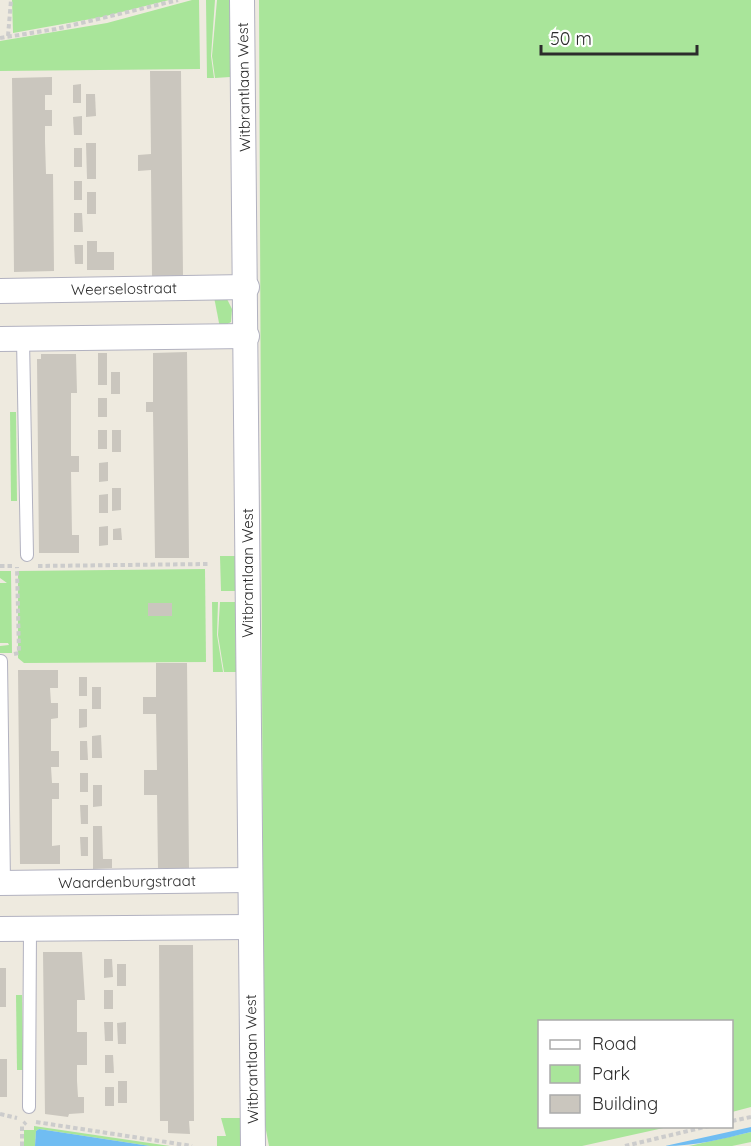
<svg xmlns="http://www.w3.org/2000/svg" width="751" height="1146" font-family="Quicksand,sans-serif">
	<rect width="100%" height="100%" fill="#eeeadf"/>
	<!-- green -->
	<g fill="#a9e59a">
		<polygon points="12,0 169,0 102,17 13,33"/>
		<polygon points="192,0 199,0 200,69 0,71 0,41 107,23"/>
		<polygon points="206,0 215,0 211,56 214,78 207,78"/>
		<polygon points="217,0 230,0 230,77 215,78 212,56"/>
		<polygon points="259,0 751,0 751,1107 732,1112 732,1022 540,1022 540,1126 668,1127 582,1146 269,1146 264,1120"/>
		<polygon points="214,297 227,299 232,309 231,322 220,328"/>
		<polygon points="10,412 16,412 17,501 11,501"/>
		<polygon points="220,556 235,556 235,591 221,591"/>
		<polygon points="205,569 206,662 24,663 18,658 18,571"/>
		<polygon points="0,571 11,571 12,653 0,653 0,646 9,645 8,643 0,643 0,583 7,583 0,578"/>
		<polygon points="212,602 218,602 217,635 223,672 213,672"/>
		<polygon points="220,602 235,602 236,672 224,672 218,635"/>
		<polygon points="16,995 22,995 23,1070 17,1070"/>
		<polygon points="221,1118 240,1118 240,1146 217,1146 217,1136 226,1136"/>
		<polygon points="34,1126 170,1146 150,1146 39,1129 36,1131 35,1146 24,1146 24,1130 34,1130"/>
		<polygon points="751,1132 751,1142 732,1146 689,1146"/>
	</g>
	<!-- water -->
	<g fill="#70bdf2">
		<path d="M751,1127v5c-29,7 -56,14 -86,14z"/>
		<polygon points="39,1129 150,1146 35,1146 36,1131"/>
	</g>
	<!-- building -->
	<g fill="#cac6be">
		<polygon points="150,71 181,71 183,276 152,276 151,170 138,171 138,155 151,154"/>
		<polygon points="52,77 52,95 45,95 45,110 52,110 52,126 45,126 45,142 46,174 53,174 54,271 14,272 12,78"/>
		<polygon points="81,84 81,103 73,103 73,85"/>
		<polygon points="86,94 95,94 96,116 86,117"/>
		<polygon points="82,116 82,135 74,135 73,117"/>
		<polygon points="86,143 96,143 96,179 87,179"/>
		<rect x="74" y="148" width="8" height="19"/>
		<rect x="74" y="181" width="8" height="19"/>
		<rect x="87" y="192" width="9" height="22"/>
		<polygon points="74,213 82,213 83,232 74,232"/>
		<polygon points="87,241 97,241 97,252 114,252 114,270 87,270"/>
		<polygon points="74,245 83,245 83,264 75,264"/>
		<polygon points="187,352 189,558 155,558 153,412 146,412 146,402 153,402 153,353"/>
		<rect x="98" y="353" width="9" height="32"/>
		<polygon points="41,354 76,354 77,393 71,393 71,456 79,456 79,472 71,472 72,535 79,535 79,553 39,553 37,359 41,359"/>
		<rect x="111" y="372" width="9" height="22"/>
		<rect x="98" y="398" width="9" height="19"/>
		<rect x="98" y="430" width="9" height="19"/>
		<rect x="112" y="430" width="9" height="22"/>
		<polygon points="108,462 108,481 99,482 99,463"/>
		<polygon points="112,488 121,488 121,510 112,511"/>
		<polygon points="108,494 108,513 99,513 99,495"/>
		<polygon points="108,526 108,545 99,546 99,527"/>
		<polygon points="121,528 122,540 113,540 113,529"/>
		<rect x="148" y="603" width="24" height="13"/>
		<polygon points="156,663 187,663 189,868 158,868 157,795 144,795 144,770 157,770 156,714 143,714 143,697 156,697"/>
		<polygon points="18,670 58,670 58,688 50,688 51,703 58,703 58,718 51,719 51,751 59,751 59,767 51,767 52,783 59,783 59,799 52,799 52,846 60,845 60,864 20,864"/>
		<rect x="79" y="677" width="8" height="19"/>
		<rect x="92" y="687" width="9" height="22"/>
		<polygon points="79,709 87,709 87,727 79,728"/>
		<polygon points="101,735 102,758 92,758 92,736"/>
		<polygon points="80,741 87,741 88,760 80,760"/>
		<rect x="80" y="773" width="8" height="19"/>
		<polygon points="93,785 102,785 102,806 93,807"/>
		<polygon points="80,805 88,805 88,824 81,824"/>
		<polygon points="93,826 102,826 103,859 112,859 112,868 93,869"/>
		<polygon points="80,837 88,837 88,856 81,856"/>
		<polygon points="159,945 193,945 194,1121 189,1121 190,1134 168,1133 168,1121 160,1121"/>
		<polygon points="43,952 82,952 85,1000 77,1000 77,1032 87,1032 87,1065 77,1065 77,1081 78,1097 84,1097 84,1113 69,1114 68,1117 45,1114"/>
		<polygon points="104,959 112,959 113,977 104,978"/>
		<rect x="117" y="964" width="9" height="22"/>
		<rect x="0" y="968" width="6" height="39"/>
		<rect x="104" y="990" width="9" height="19"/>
		<polygon points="104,1022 113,1022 113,1041 105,1041"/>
		<polygon points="126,1022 126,1044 118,1044 117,1023"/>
		<polygon points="105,1055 113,1055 114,1073 105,1073"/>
		<rect x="0" y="1059" width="7" height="38"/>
		<rect x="118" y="1081" width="9" height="22"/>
		<rect x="105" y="1087" width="9" height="19"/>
	</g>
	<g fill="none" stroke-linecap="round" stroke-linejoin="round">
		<defs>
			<g id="lane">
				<polyline points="23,339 27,555"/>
				<polyline points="1,661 4,883"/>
				<polyline points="29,1107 30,929"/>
			</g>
			<g id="street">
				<polyline points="242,0 253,1146"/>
				<polyline points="0,291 247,287"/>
				<polyline points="0,339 247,336"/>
				<polyline points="0,883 249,880"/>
				<polyline points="0,929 250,927"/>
			</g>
		</defs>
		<!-- lane casing -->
		<use href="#lane" stroke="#b2b2c0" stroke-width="14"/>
		<!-- street casing -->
		<use href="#street" stroke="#b2b2c0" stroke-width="26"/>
		<!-- path -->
		<g stroke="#ccc" stroke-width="4" stroke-dasharray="4.5 3" stroke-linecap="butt">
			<polyline points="8,36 11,0"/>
			<polyline points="0,38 56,29 178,0"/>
			<polyline points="0,566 15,566"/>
			<polyline points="38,566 208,564"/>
			<polyline points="14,654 19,653 17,567"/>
			<polyline points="0,1114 17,1118"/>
			<polyline points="732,1121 751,1117"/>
			<polyline points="36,1122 192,1146"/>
			<polyline points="22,1146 22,1126 26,1122"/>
			<polyline points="625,1146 709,1126"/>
		</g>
		<!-- lane -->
		<use href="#lane" stroke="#fff" stroke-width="12"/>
		<!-- street -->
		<use href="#street" stroke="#fff" stroke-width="24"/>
	</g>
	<g text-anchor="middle" stroke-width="4.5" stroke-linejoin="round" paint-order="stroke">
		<!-- street labels -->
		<g font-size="15" fill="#2c2c2c" stroke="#fff">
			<text transform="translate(244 87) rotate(-91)" y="5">Witbrantlaan West</text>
			<text transform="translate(124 289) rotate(-1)" y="5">Weerselostraat</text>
			<text transform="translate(248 573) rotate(-90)" y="5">Witbrantlaan West</text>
			<text transform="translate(127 882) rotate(-1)" y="5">Waardenburgstraat</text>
			<text transform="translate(252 1059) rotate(-91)" y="5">Witbrantlaan West</text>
		</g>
	</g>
	<!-- legend -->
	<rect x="538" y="1020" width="195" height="108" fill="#ffffff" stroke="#ababab" stroke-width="1.5"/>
	<rect x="550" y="1040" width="30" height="9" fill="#ffffff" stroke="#ababab" stroke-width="1.5"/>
	<text x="592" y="1050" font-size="18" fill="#2c2c2c">Road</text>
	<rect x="550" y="1065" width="30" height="18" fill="#a9e59a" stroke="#ababab" stroke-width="1.5"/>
	<text x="592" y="1080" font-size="18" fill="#2c2c2c">Park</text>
	<rect x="550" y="1095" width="30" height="18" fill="#cac6be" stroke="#ababab" stroke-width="1.5"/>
	<text x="592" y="1110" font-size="18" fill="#2c2c2c">Building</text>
	<!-- scale -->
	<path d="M541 45v9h156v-9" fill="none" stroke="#2c2c2c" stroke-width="3"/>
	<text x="550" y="45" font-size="18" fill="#2c2c2c" stroke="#ffffff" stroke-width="4.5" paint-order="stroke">50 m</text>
</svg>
